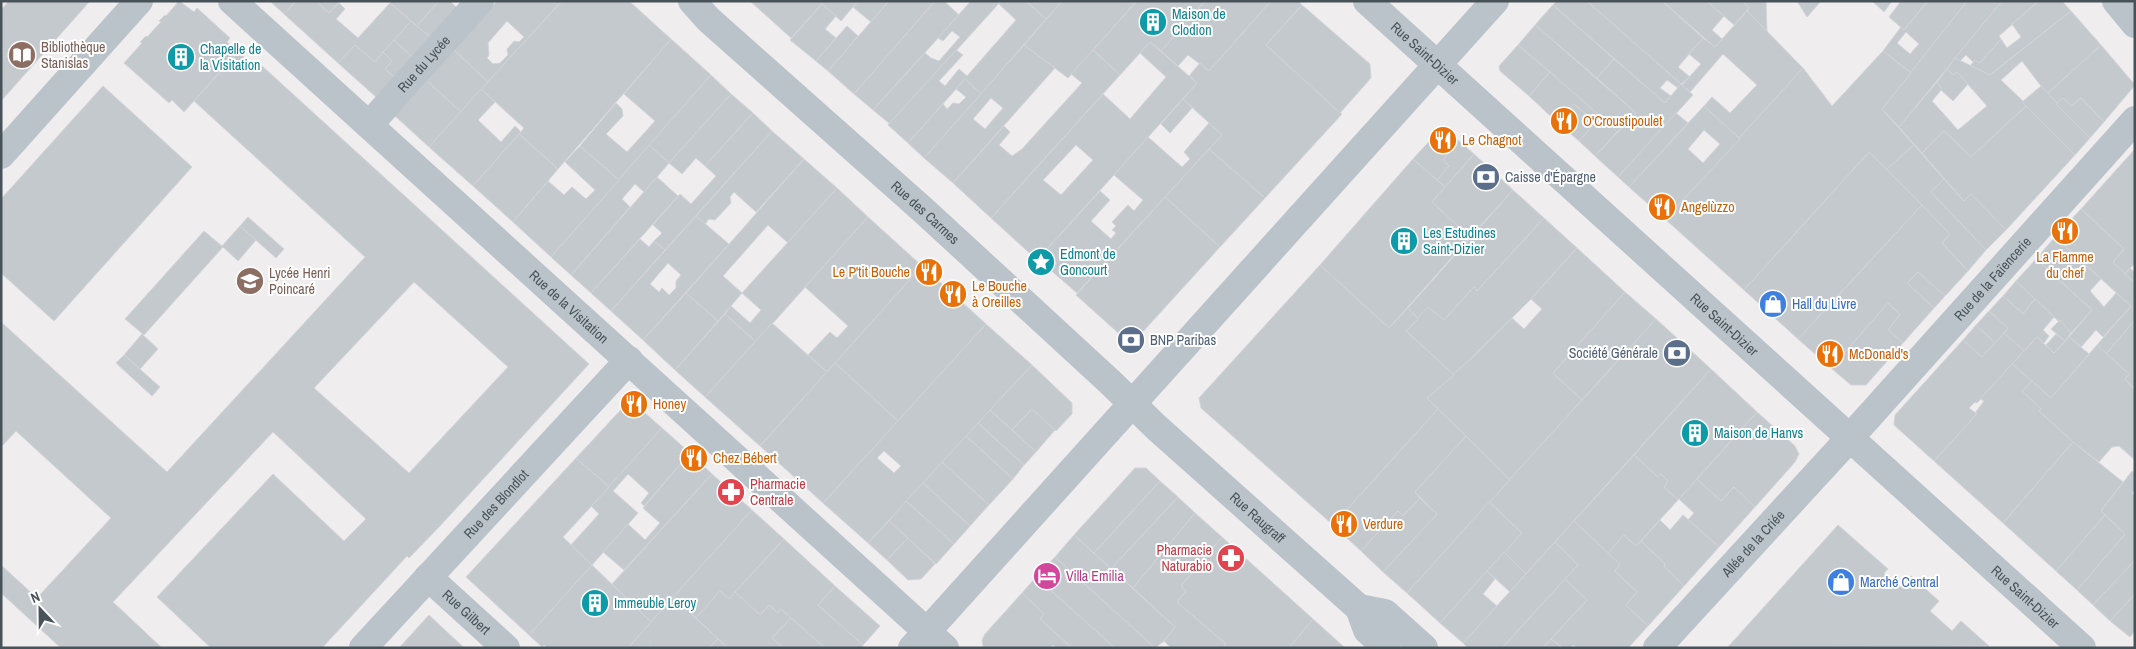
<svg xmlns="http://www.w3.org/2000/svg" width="2136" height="649" font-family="'Archivo Narrow',sans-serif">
	<rect width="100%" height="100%" fill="#f0edee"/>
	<!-- building -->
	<g fill="#c4c9cd" stroke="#d2d4d9" fill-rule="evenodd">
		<polygon points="9,1 90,1 1,101 1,10"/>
		<polygon points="179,1 194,12 197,8 230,38 227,42 238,52 184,112 172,100 169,103 124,63 142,43 140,42 146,36 147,37 161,22 159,21 165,15 166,16"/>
		<polygon points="270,1 296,1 284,14"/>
		<polygon points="296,1 316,1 329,13 339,3 345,9 336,19 358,38 390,3 411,21 375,62 355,45 338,63 284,14"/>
		<polygon points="316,1 340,1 329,13"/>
		<polygon points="392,1 439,1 417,26 390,3"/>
		<polygon points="439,1 450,1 457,8 430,37 417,26"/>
		<path d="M497,1h65l-74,81 -34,-32zM507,21l17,16 -5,5 -5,-1 -7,8 1,6 -8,8 -7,1 -6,-6 2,-3 -1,-12z"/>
		<polygon points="562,1 629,1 671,39 558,169 519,134 524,128 481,89"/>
		<polygon points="750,1 819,1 822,4 791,38"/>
		<polygon points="819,1 858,1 841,21"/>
		<polygon points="858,1 889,1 871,22 853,7"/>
		<polygon points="889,1 935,1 854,94 828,71"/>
		<polygon points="935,1 944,1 959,15 873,110 854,94"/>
		<polygon points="971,1 1001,1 890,124 873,110 925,53 931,58 939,61 960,37 952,31 943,41 938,38"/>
		<polygon points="1001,1 1026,1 1046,19 981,94 965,79 908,143 888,125 956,50 963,55 939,81 945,86 959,69 967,76 1016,20 999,4"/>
		<polygon points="1026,1 1062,1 1046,19"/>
		<polygon points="1062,1 1136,2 1068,78 1024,45"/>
		<polygon points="1205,1 1271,1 1209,71 1188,55 1178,66 1161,51"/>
		<polygon points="1205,1 1161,51 1150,42 1120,75 1093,50 1137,1"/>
		<polygon points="1271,1 1298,1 1302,5 1266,45 1342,114 1265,198 1209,149 1222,135 1183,99 1197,83 1189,76 1200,63 1209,71"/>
		<polygon points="1557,1 1587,1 1681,84 1678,88 1667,80 1660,88 1671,96 1665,103 1553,5"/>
		<polygon points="1587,1 1662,1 1703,38 1678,67 1690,77 1681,84"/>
		<polygon points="1662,1 1707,1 1724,16 1712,30 1722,39 1715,47"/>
		<polygon points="1707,1 1742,1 1749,8 1734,25"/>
		<polygon points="1742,1 1766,1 1767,32 1747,11 1749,8"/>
		<polygon points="1797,1 1821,1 1807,17"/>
		<polygon points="1872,1 1892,1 1884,12"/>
		<polygon points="1901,1 1928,1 1904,30 1889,17"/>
		<path d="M1928,1h39l-56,72 -28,-22 18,-24 3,3zM1906,32l13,12 -9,10 -13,-11z"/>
		<polygon points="1967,1 2002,1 1899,127 1882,109"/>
		<polygon points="2002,1 2039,1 1999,36 2001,39 1980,63 1975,60 1973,62 1966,55 1960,61 1955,58"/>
		<polygon points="2039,1 2062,1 2071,11 1990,75 1970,66 1975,60 1980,63 2001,39 2007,48 2021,37 2012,24"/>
		<polygon points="822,4 836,16 825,29 836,38 816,61 790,40"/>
		<polygon points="1302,5 1370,64 1371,78 1340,113 1266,45"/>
		<polygon points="1553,5 1614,59 1597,78 1535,25"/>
		<polygon points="1747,11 1803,68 1740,139 1704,106 1712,97 1730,113 1757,85 1723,54 1690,92 1682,85 1701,64 1689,54 1703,38 1715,47"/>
		<polygon points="2071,11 2101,45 2047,94 2022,61 2001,80 2023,101 2022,102 2026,106 1971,157 1944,131 1922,153 1899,127 1937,82 1942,89 1932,101 1958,130 1987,106 1957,72 1953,75 1947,69 1955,58 1990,75"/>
		<polygon points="411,21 430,37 412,57 394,40"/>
		<polygon points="1535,25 1636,113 1617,132 1518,45"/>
		<polygon points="847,26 858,36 828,71 816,61"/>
		<polygon points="671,39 711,75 619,180 580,146 616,103 622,109 623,116 606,134 627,152 655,121 624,94"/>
		<polygon points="394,40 412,57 394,77 385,69 392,61 383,52"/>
		<path d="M1150,42l47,41 -160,177 -46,-42 112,-124 27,25 36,-42 -26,-24zM1076,145l17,15 -32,35 -18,-15z"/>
		<polygon points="355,45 375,62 383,52 392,61 385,69 394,77 376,97 338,63"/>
		<path d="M1024,45l31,23 -102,115 -29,-25zM991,98l12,10 -18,21 -12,-10z"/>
		<polygon points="1518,45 1550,72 1529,96 1500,71 1499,66"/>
		<polygon points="2101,45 2135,85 2104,122 2081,98 2071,106 2063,98 2056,104 2047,94"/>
		<polygon points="454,50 488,82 461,112 427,81"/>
		<polygon points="1093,50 1120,75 991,218 953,183 1004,126 1010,132 999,145 1012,156 1022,149 1082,83 1071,74"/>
		<polygon points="1883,51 1911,73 1882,109 1914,145 1886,170 1869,152 1744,290 1665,219 1803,68 1832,106"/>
		<path d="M238,52l19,17 4,-4 328,299 -149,162 -31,32 -2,-2 -85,92h-111l-54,-51 116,-123 71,67 22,-22 -93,-87 -160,170 49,46h-101l-60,-55v-28l36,33 74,-80 -95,-87 -15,16v-125l166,150 198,-215 -171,-156zM414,282l94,85 -99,106 -95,-85z"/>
		<polygon points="1614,59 1665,103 1681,84 1693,95 1618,177 1595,156 1636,113 1597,78"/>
		<polygon points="1947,69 1953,75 1957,72 1968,84 1953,101 1941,90 1942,89 1937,82"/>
		<polygon points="1550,72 1601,117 1596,123 1574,104 1557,122 1529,96"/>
		<polygon points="711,75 731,94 669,163 649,145"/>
		<polygon points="965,79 981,94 924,158 908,143 943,104 947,109 953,103 959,104 966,97 956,89"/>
		<polygon points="427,81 461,112 429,147 395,116"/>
		<polygon points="103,86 192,167 54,321 1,273 1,199"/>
		<polygon points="2041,86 2090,138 2075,155 2022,102"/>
		<polygon points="481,89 495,102 478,120 501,142 515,126 521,132 473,186 429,147"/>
		<polygon points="731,94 753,113 705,166 696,158 682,174 669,163"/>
		<polygon points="2063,98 2071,106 2081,98 2104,122 2090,138 2056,104"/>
		<polygon points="1183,99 1192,108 1170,133 1161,124"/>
		<polygon points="1574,104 1596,123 1579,141 1557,122"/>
		<path d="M1704,106l36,33 -75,80 -36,-32zM1704,130l16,14 -17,19 -15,-14z"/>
		<polygon points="2026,106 2075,155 2006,230 1971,194 1964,201 1922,153 1944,131 1971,157"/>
		<polygon points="753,113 772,131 665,250 654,241 662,233 653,225 680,194 691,204 716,176 705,166"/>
		<polygon points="1676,113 1688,123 1629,187 1618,177"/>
		<polygon points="1601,117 1617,132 1595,156 1579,141"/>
		<polygon points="1209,123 1222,135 1077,293 1038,259 1100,191 1110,200 1091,221 1111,239 1116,233 1112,230 1116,226 1112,222 1128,205 1134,211 1143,200 1114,175 1148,137 1182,167 1190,159 1184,152"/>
		<polygon points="772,131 804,159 756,212 734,192 730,197 731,203 715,220 709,219 705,224 696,216"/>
		<polygon points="1450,132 1459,141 1443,160 1449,166 1437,180 1413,159 1436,134"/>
		<polygon points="519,134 558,169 513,222 473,186"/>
		<polygon points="1459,141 1474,154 1445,187 1437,180 1449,166 1443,160"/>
		<polygon points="649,145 669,163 644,192 635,184 622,199 630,207 571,275 551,257"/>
		<polygon points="1914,145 1944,179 1931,192 1986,250 1968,271 1942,243 1950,234 1886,170"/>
		<polygon points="580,146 619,180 551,257 513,222 548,181 564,195 572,187 586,199 595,190 565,162"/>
		<polygon points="1209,149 1265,198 1220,247 1165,197"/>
		<polygon points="2135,149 2135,263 2125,274 2113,262 2124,249 2081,209"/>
		<polygon points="1869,152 1922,205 1798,339 1744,290"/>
		<polygon points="1474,154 1513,190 1470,237 1432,202"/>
		<polygon points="804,159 837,188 788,243 768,225 723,276 742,293 718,321 686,293"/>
		<polygon points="1413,159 1445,187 1432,202 1470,237 1389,328 1320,265"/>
		<polygon points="657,177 678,196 591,293 571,275"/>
		<polygon points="1944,179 1964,201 1971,194 2006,230 1986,250 1931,192"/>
		<polygon points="837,188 868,217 756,342 725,314 731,306 750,323 761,310 742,293"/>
		<polygon points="1513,190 1544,218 1477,291 1474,287 1444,320 1428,307 1418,319 1408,308"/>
		<polygon points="1165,197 1220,247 1139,336 1131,340 1125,339 1076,295"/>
		<polygon points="1922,205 1950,234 1942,243 1968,271 1945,296 1918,272 1907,283 1934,308 1903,343 1888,330 1900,314 1888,303 1831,368 1798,339"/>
		<polygon points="2081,209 2124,249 2113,262 2135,283 2135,320 2106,354 2097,345 2131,306 2055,237"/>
		<path d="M696,216l33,28 -86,96 -32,-29zM668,263l13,12 -5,6v7l-7,7 -7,-7 -3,4 -9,-8z"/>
		<polygon points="248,217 284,249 276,258 240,226"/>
		<polygon points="868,217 922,266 827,372 808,355 830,332 837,338 848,326 805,287"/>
		<polygon points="1544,218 1577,248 1531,299 1454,375 1406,331 1428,307 1444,320 1474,287 1477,291"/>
		<polygon points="240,226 256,240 238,261 222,246"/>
		<polygon points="204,231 223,247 144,335 125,319"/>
		<polygon points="2055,237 2101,279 2090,291 2104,307 2116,293 2131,306 2103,337 2096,330 2081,347 2069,337 2092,310 2036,259"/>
		<polygon points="640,239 649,247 654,241 665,250 611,311 591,293"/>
		<polygon points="1577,248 1625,292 1553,373 1582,400 1510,480 1427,398 1477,353 1512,318 1524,329 1542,309 1531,299"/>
		<polygon points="2036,259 2092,310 2071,333 2016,281"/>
		<polygon points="1320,265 1389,328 1408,308 1418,319 1406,331 1454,375 1427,398 1438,409 1333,525 1201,408 1199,398"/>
		<polygon points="922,266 986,324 898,421 835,363"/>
		<polygon points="2130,268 2135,273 2135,283 2125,274"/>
		<polygon points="1918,272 1945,296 1934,308 1907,283"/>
		<polygon points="2016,281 2035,299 2023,314 2003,296"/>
		<polygon points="1625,292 1656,319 1582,400 1553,373"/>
		<polygon points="686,293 718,321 675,370 643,340"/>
		<polygon points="2003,296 2023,314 2035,299 2054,317 2043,330 2049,336 2044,343 2037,337 2024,351 2004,333 2008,328 1989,311"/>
		<polygon points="1888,303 1900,314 1888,330 1903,343 1866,385 1851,385 1831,368"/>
		<polygon points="1989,311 2008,328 1995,343 1976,325"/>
		<polygon points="725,314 756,342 705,397 675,370"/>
		<polygon points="1656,319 1711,369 1526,574 1504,552 1522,533 1489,502"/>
		<polygon points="2060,320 2071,333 2065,341 2051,329"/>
		<polygon points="2135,320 2135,390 2125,379 2129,374 2106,354"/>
		<polygon points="772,323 827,372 760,446 705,397"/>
		<path d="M986,324l46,41 -164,178 -45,-40zM884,451l17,15 -7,7 -17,-15z"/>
		<polygon points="1976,325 1995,343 1982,357 1963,340"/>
		<polygon points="2004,333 2024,351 1977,403 1975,402 1969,408 1977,414 1934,461 1894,425 1895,415 1963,340 1982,357"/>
		<polygon points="142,334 158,349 140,369 124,355"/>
		<polygon points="2056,334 2065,341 2054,353 2046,345"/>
		<polygon points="2037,337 2054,353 2069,337 2089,354 2051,398 2012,364"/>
		<polygon points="2097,345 2129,374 2125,379 2135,390 2135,460 2119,446 2112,447 2099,462 2073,442 2039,411 2041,409 2022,391 2032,381 2051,398"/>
		<polygon points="124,355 160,387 152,396 116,363"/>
		<polygon points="835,363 898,421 823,503 760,446"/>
		<polygon points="2012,364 2032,381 2022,391 2041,409 2039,411 2073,442 2003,523 1934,461 1977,414 1975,413 1984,401 1980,399"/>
		<polygon points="1032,365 1072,403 1072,414 1056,431 1032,409 1012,430 990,410"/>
		<polygon points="1711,369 1757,412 1678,500 1664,487 1668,481 1661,474 1658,477 1634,455"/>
		<polygon points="630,400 662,428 609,487 576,458"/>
		<polygon points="1032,409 1055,430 1036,452 1012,430"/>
		<polygon points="1438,409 1466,436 1415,492 1420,498 1403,516 1398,511 1361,551 1333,525"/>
		<polygon points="990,410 1036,452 1024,465 978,423"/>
		<polygon points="1757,412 1795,446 1799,454 1795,462 1755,507 1734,487 1721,501 1697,479"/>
		<polygon points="978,423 1024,465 1013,479 966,436"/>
		<polygon points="662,428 690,453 644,506 641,503 649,493 628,474 613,491 638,513 592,565 571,545 599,514 591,506"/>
		<polygon points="966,436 1013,479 989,505 942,462"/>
		<polygon points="1466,436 1510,480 1407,593 1383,572 1437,514 1415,492"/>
		<polygon points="2073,442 2123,482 2101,511 2105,515 2056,571 2003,523"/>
		<polygon points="690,453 712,474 624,570 603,552 628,524 645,540 660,523 643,508"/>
		<polygon points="1634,455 1658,477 1661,474 1668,481 1664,487 1678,500 1636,546 1624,535 1608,553 1574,521"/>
		<polygon points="576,458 609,487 563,537 592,565 529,635 466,577"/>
		<polygon points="942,462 989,505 970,526 923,483"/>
		<polygon points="1135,468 1146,468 1160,481 1094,553 1074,535"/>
		<polygon points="2132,471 2135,473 2135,489 2132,493 2135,496 2135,560 2093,605 2077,590 2125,534 2101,511"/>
		<polygon points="712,474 752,510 651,622 612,584"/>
		<polygon points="1697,479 1721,501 1734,487 1755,507 1719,547 1688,520 1694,513 1679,499"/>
		<polygon points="1160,481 1178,497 1111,569 1094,553"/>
		<polygon points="923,483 970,526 954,544 906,501"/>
		<polygon points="1178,497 1195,513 1133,588 1111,569"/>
		<polygon points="1420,498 1437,514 1383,572 1361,551 1398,511 1403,516"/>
		<polygon points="906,501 954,544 936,564 889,521"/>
		<polygon points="1489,502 1522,533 1440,623 1407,593"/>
		<polygon points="752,510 784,539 729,599 720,591 696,618 673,597"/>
		<polygon points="1195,513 1222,537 1181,586 1186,591 1177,602 1226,644 1222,648 1171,648 1164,641 1175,627 1133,588"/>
		<polygon points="1683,515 1719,547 1684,586 1664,566 1665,564 1641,541 1660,520 1670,530"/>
		<polygon points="2105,515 2125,534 2077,590 2056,571"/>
		<polygon points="889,521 908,538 887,560 868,543"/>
		<polygon points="1574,521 1620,564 1615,571 1637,592 1626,605 1648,626 1628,648 1577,648 1573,645 1570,648 1563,648 1551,639 1587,600 1565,579 1578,565 1555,542"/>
		<polygon points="1838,525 1888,569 1884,573 1900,587 1911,576 1939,601 1930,611 1952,631 1961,621 1989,646 1727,648"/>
		<polygon points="1074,535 1175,627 1164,641 1155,648 1055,557"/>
		<polygon points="1624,535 1636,546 1641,541 1665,564 1664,566 1684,586 1648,626 1626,605 1637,592 1615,571 1620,564 1608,553"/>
		<polygon points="1222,537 1313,619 1289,648 1222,648 1226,644 1177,602 1186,591 1181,586"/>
		<polygon points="908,538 935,564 921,579 908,580 887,560"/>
		<polygon points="784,539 835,586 818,605 863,645 861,648 825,648 781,609 778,613 769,605 760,615 735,592"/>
		<polygon points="1555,542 1578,565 1502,648 1468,648 1463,643"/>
		<polygon points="1504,552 1526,574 1510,592 1487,571"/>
		<polygon points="1055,557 1155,648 1115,648 1036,577"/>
		<polygon points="2135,560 2135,594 2110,621 2093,605"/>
		<polygon points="592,565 651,622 628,648 547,648 544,645 542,647 529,635"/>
		<polygon points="1487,571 1495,579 1483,594 1497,606 1463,643 1440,623"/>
		<polygon points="1036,577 1115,648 1072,648 1040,619 1044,614 1022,593"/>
		<polygon points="1565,579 1587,600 1551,639 1543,648 1502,648"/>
		<polygon points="835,586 880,626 863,645 818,605"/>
		<polygon points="720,591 729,599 735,592 760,615 769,605 778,613 781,609 791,618 772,638 784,648 728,648 696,618"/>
		<polygon points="1022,593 1044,614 1040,619 1072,648 1056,648 1053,645 1050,648 986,648 983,646 982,640 985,634"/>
		<polygon points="2135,594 2135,631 2130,637 2110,621"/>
		<polygon points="673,597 718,639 709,648 653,648 651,646 649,648 628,648"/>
		<polygon points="429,615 462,646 465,648 399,648"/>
		<polygon points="791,618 825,648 784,648 772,638"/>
		<polygon points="1313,619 1323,628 1345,648 1289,648"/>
		<polygon points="718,639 728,648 709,648"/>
		<polygon points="1551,639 1560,646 1558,648 1543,648"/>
	</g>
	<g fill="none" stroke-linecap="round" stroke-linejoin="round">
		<!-- minor -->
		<g stroke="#bac3c9" stroke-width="28">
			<path id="s1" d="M232,1l713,647"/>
			<path id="s2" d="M692,1l16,18 215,191 187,172 46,45 203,181 8,22 20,18"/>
			<path id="s3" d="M1367,1l715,647"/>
			<polyline points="2116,1 2135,24"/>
			<path id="s4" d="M369,125l111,-124"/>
			<polyline points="1,155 139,1"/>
			<path id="s5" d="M428,577l78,71"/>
			<polyline points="1359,608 1385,613 1424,648"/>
			<path id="s6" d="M363,648l266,-288"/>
			<polyline points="912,648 1495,1"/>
			<path id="s7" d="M1657,648l180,-196 298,-332"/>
		</g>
	</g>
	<!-- icons -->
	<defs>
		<symbol id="building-disc" viewBox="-11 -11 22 22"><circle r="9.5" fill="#0f9aa8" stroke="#fff"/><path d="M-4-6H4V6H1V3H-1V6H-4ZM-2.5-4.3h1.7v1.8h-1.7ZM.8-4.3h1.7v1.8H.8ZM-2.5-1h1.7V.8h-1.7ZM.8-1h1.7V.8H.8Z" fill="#fff"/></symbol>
		<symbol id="library-disc" viewBox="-11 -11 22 22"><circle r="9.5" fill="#8d6e63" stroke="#fff"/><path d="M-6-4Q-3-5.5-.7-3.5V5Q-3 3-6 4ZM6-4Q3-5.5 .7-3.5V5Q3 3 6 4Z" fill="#fff"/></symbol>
		<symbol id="restaurant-disc" viewBox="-11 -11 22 22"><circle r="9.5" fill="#e8710a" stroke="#fff"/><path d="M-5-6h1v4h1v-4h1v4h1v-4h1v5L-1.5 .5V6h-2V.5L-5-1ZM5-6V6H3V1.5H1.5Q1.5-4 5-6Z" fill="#fff"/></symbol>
		<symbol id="bank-disc" viewBox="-11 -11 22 22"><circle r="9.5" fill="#5c6f8a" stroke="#fff"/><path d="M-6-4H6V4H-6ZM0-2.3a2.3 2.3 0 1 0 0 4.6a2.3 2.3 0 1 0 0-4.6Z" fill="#fff"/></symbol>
		<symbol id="sight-disc" viewBox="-11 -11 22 22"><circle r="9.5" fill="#0f9aa8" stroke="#fff"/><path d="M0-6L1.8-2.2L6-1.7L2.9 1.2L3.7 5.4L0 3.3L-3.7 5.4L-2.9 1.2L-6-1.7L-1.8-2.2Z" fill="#fff"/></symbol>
		<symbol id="school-disc" viewBox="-11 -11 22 22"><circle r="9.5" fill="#8d6e63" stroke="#fff"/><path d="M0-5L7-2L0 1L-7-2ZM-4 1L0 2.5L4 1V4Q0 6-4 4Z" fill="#fff"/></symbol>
		<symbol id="shop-disc" viewBox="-11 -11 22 22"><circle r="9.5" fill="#3f7fe0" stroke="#fff"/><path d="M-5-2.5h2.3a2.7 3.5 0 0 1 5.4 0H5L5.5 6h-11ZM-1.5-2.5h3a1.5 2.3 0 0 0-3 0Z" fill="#fff"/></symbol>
		<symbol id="pharmacy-disc" viewBox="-11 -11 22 22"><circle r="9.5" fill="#e0444e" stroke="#fff"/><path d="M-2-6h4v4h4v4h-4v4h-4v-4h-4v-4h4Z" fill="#fff"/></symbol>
		<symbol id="hotel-disc" viewBox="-11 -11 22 22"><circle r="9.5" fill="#d1479c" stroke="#fff"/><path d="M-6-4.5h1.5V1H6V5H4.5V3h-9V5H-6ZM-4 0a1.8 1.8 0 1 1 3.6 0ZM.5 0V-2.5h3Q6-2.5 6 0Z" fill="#fff"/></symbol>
	</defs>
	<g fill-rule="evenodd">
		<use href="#building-disc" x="1137" y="6" width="32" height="32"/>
		<use href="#library-disc" x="6" y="39" width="32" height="32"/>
		<use href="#building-disc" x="165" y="41" width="32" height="32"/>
		<use href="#restaurant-disc" x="1548" y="105" width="32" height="32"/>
		<use href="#restaurant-disc" x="1427" y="124" width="32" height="32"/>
		<use href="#bank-disc" x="1470" y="161" width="32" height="32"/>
		<use href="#restaurant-disc" x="1646" y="191" width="32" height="32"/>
		<use href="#restaurant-disc" x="2049" y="215" width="32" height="32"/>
		<use href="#building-disc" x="1388" y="225" width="32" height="32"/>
		<use href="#sight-disc" x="1025" y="246" width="32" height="32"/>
		<use href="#restaurant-disc" x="913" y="256" width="32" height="32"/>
		<use href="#school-disc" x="234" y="265" width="32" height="32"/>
		<use href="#restaurant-disc" x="937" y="278" width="32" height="32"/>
		<use href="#shop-disc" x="1757" y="288" width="32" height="32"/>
		<use href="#bank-disc" x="1115" y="324" width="32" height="32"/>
		<use href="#bank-disc" x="1661" y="337" width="32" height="32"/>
		<use href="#restaurant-disc" x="1814" y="338" width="32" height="32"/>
		<use href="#restaurant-disc" x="618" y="388" width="32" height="32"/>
		<use href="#building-disc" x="1679" y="417" width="32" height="32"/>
		<use href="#restaurant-disc" x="678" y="442" width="32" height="32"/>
		<use href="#pharmacy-disc" x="715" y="476" width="32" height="32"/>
		<use href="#restaurant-disc" x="1328" y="508" width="32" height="32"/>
		<use href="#pharmacy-disc" x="1215" y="542" width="32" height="32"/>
		<use href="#hotel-disc" x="1031" y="560" width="32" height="32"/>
		<use href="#shop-disc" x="1825" y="566" width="32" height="32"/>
		<use href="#building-disc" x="579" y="587" width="32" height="32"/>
	</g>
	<g text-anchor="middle" stroke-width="4" stroke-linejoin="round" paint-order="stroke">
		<!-- culture labels -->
		<g font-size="14" fill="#0d838f" stroke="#fff" text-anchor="start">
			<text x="1172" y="19">Maison de<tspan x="1172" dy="16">Clodion</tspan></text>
			<text x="200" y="54">Chapelle de<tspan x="200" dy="16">la Visitation</tspan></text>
			<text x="1423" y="238">Les Estudines<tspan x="1423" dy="16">Saint-Dizier</tspan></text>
			<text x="1060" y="259">Edmont de<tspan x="1060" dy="16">Goncourt</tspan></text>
			<text x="1714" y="438">Maison de Hanvs</text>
			<text x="614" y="608">Immeuble Leroy</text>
		</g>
		<!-- education labels -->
		<g font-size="14" fill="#785e54" stroke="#fff" text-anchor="start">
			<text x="41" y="52">Bibliothèque<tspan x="41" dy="16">Stanislas</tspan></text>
			<text x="269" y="278">Lycée Henri<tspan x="269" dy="16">Poincaré</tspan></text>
		</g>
		<!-- street labels -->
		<g font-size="14" fill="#475359" stroke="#fff">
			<text dy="5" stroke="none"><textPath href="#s3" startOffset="78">Rue Saint-Dizier</textPath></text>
			<text dy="5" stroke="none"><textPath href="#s4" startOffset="82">Rue du Lycée</textPath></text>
			<text dy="5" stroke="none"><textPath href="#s2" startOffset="315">Rue des Carmes</textPath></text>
			<text dy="5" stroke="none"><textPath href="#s7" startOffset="499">Rue de la Faïencerie</textPath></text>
			<text dy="5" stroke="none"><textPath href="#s1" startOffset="455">Rue de la Visitation</textPath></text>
			<text dy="5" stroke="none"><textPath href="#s3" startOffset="482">Rue Saint-Dizier</textPath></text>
			<text dy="5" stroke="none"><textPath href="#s6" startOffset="196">Rue des Blondlot</textPath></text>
			<text dy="5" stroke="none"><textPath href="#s2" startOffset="766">Rue Raugraff</textPath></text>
			<text dy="5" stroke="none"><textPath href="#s7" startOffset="142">Allée de la Criée</textPath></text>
			<text dy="5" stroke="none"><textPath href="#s3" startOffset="888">Rue Saint-Dizier</textPath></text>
			<text dy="5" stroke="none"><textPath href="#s5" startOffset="52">Rue Gilbert</textPath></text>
		</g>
		<!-- food labels -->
		<g font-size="14" fill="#c56008" stroke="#fff" text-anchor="start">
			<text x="1583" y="126">O'Croustipoulet</text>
			<text x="1462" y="145">Le Chagnot</text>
			<text x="1681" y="212">Angelùzzo</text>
			<text x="2065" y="262" text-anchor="middle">La Flamme<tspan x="2065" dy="16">du chef</tspan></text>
			<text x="910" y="277" text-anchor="end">Le P'tit Bouche</text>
			<text x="972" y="291">Le Bouche<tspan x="972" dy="16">à Oreilles</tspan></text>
			<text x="1849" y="359">McDonald's</text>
			<text x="653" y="409">Honey</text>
			<text x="713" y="463">Chez Bébert</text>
			<text x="1363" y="529">Verdure</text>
		</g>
		<!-- service labels -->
		<g font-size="14" fill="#4e5e75" stroke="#fff" text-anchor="start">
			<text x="1505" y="182">Caisse d'Épargne</text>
			<text x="1150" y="345">BNP Paribas</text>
			<text x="1658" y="358" text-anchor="end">Société Générale</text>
		</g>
		<!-- shop labels -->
		<g font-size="14" fill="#366cbe" stroke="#fff" text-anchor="start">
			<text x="1792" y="309">Hall du Livre</text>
			<text x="1860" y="587">Marché Central</text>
		</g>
		<!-- health labels -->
		<g font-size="14" fill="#be3a42" stroke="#fff" text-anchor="start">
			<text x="750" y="489">Pharmacie<tspan x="750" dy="16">Centrale</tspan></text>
			<text x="1212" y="555" text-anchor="end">Pharmacie<tspan x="1212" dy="16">Naturabio</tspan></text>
		</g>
		<!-- hotel labels -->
		<g font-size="14" fill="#b23c85" stroke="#fff" text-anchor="start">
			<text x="1066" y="581">Villa Emilia</text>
		</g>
	</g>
	<!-- border -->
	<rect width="2136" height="649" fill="none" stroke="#475359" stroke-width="5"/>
	<!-- north arrow -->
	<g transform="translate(40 609) rotate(338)" stroke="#ffffff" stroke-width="4" paint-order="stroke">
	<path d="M0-4L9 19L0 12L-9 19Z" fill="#475359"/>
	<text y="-8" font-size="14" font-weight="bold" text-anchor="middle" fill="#475359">N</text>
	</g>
</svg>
